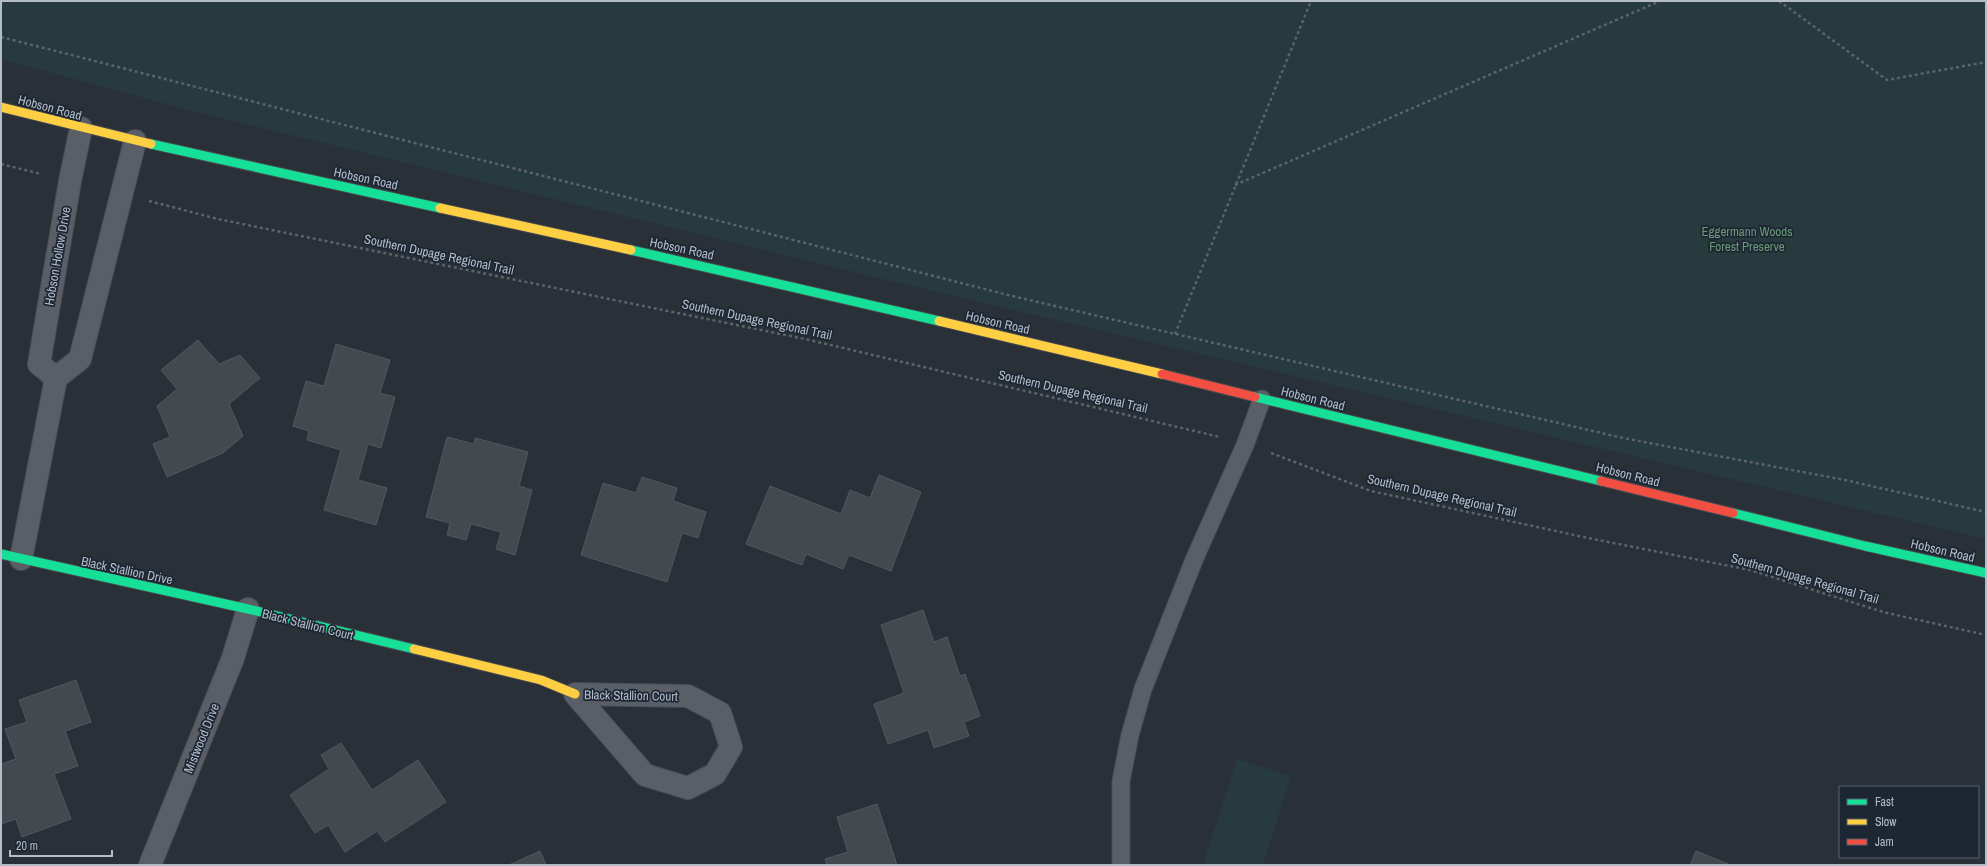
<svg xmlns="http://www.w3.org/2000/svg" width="1987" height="866" font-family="'Archivo Narrow',sans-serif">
	<rect width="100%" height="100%" fill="#2a3038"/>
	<!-- green -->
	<g fill="#273a3e">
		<polygon points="1,1 1986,1 1986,539 891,281 188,110 1,59"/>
		<polygon points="1237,759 1291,776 1263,865 1203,865"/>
	</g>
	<!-- building -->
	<g fill="#444950" stroke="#52575f">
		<polygon points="198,340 219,364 240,355 260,378 229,404 243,436 223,453 167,477 153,444 170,437 157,406 177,389 161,370"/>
		<polygon points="336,344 390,360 380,393 395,397 381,448 368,444 358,480 387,488 376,525 324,510 341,450 307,440 309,431 293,426 306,381 324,386"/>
		<polygon points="447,437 474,444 475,438 528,452 519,486 532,490 515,555 496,549 501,532 471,524 466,540 447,535 450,523 426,517"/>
		<polygon points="879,475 921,492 891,571 849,555 843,569 806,554 802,565 746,544 770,486 841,514 850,490 870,498"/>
		<polygon points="642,477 677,488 673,501 706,512 698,538 682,533 667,582 581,555 603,483 636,493"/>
		<polygon points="923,610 934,642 947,637 960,676 965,674 980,716 964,722 969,736 934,748 928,730 888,744 874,704 904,693 881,625"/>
		<polygon points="76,680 91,722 65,731 78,766 54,774 71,819 22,837 16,819 1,824 1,764 16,759 5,729 27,722 19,700"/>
		<polygon points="341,743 372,790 418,760 446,802 385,842 377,831 345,852 328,825 315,833 290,795 329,769 321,755"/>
		<polygon points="877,804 897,865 827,865 825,859 848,852 837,817"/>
		<polygon points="540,851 546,865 509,865"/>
		<polygon points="1696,851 1731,865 1690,865"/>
	</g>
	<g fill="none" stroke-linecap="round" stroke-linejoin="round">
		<defs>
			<polyline id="lane" points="1121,865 1121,781 1130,735 1143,689 1194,560 1245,445 1262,399"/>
			<g id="street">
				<polyline points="56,378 39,364 70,181 81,128"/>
				<polyline points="21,559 56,378 80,359 135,141"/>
				<polygon points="575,694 688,696 720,713 731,747 715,774 688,788 645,775"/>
				<polyline points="150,865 233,658 248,609"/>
			</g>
			<g id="fast">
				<polyline points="151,144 440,208"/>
				<polyline points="631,250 939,321"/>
				<polyline points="1255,397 1601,481"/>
				<polyline points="1733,513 1865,546 1986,573"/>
				<polyline points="1,554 248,609 414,649"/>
			</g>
			<g id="slow">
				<polyline points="1,107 151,144"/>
				<polyline points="440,208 631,250"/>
				<polyline points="939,321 1162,374"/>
				<polyline points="414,649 541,680 575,694"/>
			</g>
			<g id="jam">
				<polyline points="1162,374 1255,397"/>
				<polyline points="1601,481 1733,513"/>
			</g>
		</defs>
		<!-- lane casing -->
		<use href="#lane" stroke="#484c53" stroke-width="19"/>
		<!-- street casing -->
		<use href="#street" stroke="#484c53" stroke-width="24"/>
		<!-- fast casing -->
		<use href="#fast" stroke="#484c53" stroke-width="11"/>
		<!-- slow casing -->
		<use href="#slow" stroke="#484c53" stroke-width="11"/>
		<!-- jam casing -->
		<use href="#jam" stroke="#484c53" stroke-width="11"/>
		<!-- path -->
		<g stroke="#5d636a" stroke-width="2.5" stroke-dasharray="3 3" stroke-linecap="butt">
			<polyline points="1779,1 1887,80 1986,62"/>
			<polyline points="1,37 1012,296 1623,438 1845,480 1986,512"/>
			<polyline points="1,164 41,174"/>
			<polyline points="1235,185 1660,1"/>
			<polyline points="149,201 218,219 805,339 1220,437"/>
			<polyline points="1175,334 1311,1"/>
			<polyline points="1271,453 1371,491 1588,538 1750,570 1883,612 1986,635"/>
		</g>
		<!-- lane -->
		<use href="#lane" stroke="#5a5e66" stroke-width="17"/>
		<!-- street -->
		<use href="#street" stroke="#5a5e66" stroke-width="22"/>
		<!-- fast -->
		<use href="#fast" stroke="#16e098" stroke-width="9"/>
		<!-- slow -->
		<use href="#slow" stroke="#ffcf43" stroke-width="9"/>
		<!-- jam -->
		<use href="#jam" stroke="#f24e42" stroke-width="9"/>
	</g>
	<g text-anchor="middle" stroke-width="3.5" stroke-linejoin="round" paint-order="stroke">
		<!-- street labels -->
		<g font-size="13" fill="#b4bcc9" stroke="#1d2633">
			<text transform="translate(50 107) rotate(15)" y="5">Hobson Road</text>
			<text transform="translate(366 178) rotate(12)" y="5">Hobson Road</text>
			<text transform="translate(682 248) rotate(12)" y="5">Hobson Road</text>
			<text transform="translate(439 254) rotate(12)" y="5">Southern Dupage Regional Trail</text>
			<text transform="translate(57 256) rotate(-80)" y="5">Hobson Hollow Drive</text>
			<text transform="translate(757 319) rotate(12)" y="5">Southern Dupage Regional Trail</text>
			<text transform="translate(998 322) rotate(13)" y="5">Hobson Road</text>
			<text transform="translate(1073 391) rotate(13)" y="5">Southern Dupage Regional Trail</text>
			<text transform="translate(1313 398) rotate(14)" y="5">Hobson Road</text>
			<text transform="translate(1628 474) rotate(14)" y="5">Hobson Road</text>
			<text transform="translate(1442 495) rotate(13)" y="5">Southern Dupage Regional Trail</text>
			<text transform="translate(1943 550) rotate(13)" y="5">Hobson Road</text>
			<text transform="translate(127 570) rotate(12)" y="5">Black Stallion Drive</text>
			<text transform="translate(1805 578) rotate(16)" y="5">Southern Dupage Regional Trail</text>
			<text transform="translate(308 624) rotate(14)" y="5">Black Stallion Court</text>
			<text transform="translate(631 695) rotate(1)" y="5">Black Stallion Court</text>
			<text transform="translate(201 738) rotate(-68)" y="5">Mistwood Drive</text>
		</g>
		<!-- park labels -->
		<g font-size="13" fill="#6b9a76" stroke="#1d2633">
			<text x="1747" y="236">Eggermann Woods<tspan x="1747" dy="15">Forest Preserve</tspan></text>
		</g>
	</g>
	<!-- border -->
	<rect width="1987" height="866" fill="none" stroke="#b4bcc9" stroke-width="4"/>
	<!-- legend -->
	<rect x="1839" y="786" width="140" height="72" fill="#1d2633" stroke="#59626f"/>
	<rect x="1847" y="799" width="20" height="6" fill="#16e098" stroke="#59626f"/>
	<text x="1875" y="806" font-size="12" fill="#b4bcc9">Fast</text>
	<rect x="1847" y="819" width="20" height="6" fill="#ffcf43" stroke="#59626f"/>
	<text x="1875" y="826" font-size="12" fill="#b4bcc9">Slow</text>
	<rect x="1847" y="839" width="20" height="6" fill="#f24e42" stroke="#59626f"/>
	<text x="1875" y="846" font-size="12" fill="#b4bcc9">Jam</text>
	<!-- scale -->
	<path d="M10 850v6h102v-6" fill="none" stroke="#b4bcc9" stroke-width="2"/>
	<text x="16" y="850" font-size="12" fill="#b4bcc9" stroke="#1d2633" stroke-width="3" paint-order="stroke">20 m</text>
</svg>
